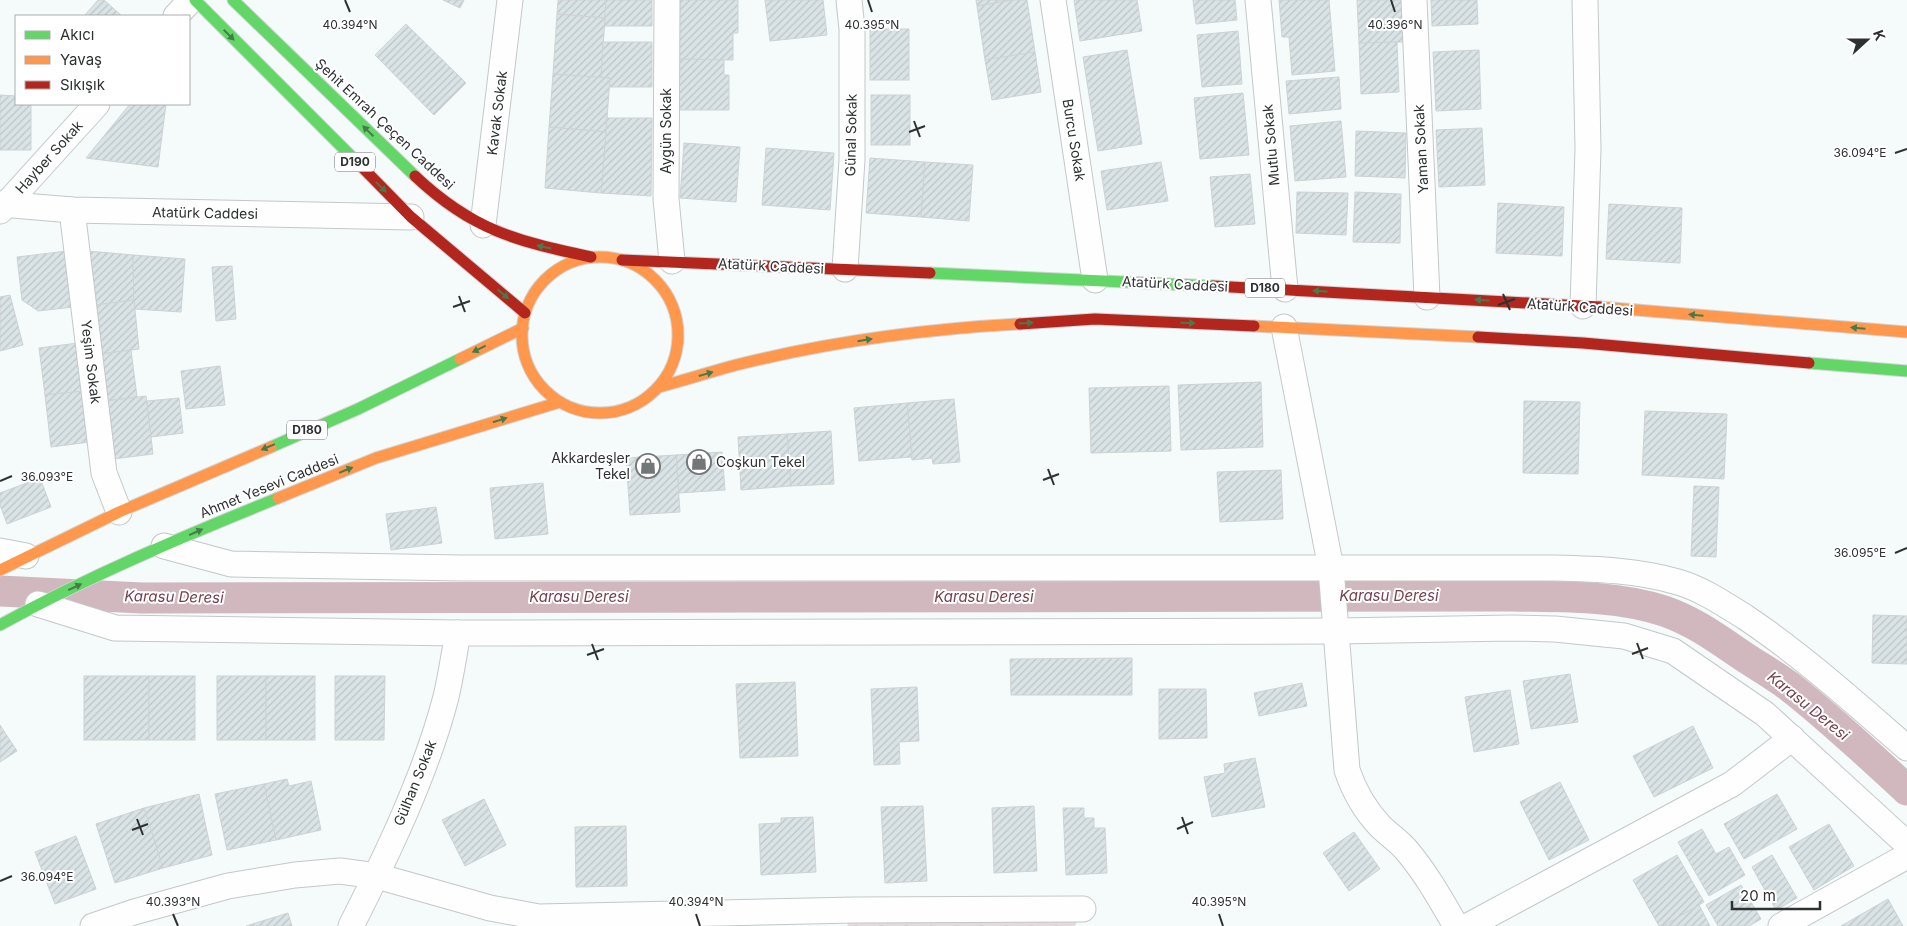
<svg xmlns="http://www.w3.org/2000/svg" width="1907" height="926" font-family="Inter,sans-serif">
	<defs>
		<pattern id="park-crowns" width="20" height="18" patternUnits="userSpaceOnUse" patternTransform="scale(1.25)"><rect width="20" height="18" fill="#e4dadd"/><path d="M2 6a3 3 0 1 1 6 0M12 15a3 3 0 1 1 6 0" fill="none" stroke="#c4bcbe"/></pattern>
		<pattern id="building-hatch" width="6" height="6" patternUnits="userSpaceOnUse" patternTransform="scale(1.25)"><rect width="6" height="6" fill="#dae4e6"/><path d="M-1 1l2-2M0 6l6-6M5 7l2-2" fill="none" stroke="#bbc4c6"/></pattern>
	</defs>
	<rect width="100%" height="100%" fill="#f5fafa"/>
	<!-- park -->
	<polygon fill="url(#park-crowns)" points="1083,909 1075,926 847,926 855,910"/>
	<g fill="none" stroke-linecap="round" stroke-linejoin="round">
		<!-- canal -->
		<path stroke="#d1b8bf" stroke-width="31" d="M0,591l142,7 1368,-2c50,1 106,-1 154,15 29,10 51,26 76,43 16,11 34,21 50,33 41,32 79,68 117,103"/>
	</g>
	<!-- building -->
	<g fill="url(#building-hatch)" stroke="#ced2d2">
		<polygon points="98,0 104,0 122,16 84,16"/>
		<polygon points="443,0 464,0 460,8"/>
		<polygon points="558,0 606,0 605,18 557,14"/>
		<polygon points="606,0 652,0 652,26 604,26"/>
		<polygon points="680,0 738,0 738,33 733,33 733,60 679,59"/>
		<polygon points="765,0 823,0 827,35 770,41"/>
		<polygon points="976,0 1013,0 977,6"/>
		<polygon points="1013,0 1027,0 1035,52 985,60 977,6"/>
		<polygon points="1074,0 1137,0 1142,31 1080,41"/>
		<polygon points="1193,0 1235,0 1237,20 1196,24"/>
		<polygon points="1279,0 1329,0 1335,71 1292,75 1289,37 1282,37"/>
		<polygon points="1357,0 1402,0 1404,42 1359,43"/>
		<polygon points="1431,0 1477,0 1478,24 1432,26"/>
		<polygon points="557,14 605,18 601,78 553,74"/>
		<polygon points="406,24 466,83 434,115 375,55"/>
		<rect x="870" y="29" width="39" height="51"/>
		<polygon points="1238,31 1242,84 1202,87 1197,35"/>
		<polygon points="603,42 652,42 652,87 609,87 610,78 601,78"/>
		<polygon points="1397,42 1399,92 1361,94 1359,43"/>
		<polygon points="1127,50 1142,144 1098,151 1083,57"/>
		<polygon points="1479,50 1481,109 1436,111 1433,52"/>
		<polygon points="1035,52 1041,92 992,100 985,60"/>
		<polygon points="679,59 724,60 724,75 729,75 729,110 679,110"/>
		<polygon points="553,74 610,78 606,132 549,127"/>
		<polygon points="1339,77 1341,109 1289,114 1286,81"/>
		<polygon points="1243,93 1249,155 1200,159 1194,98"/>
		<polygon points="0,95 16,96 16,104 31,104 31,150 0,150"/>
		<rect x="871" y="95" width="39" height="50"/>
		<polygon points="130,104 166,104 158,167 86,158"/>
		<polygon points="607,118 652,118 651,196 601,193"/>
		<polygon points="1341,121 1346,177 1295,181 1290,126"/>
		<polygon points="549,127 606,132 601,193 545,188"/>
		<polygon points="1482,128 1485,185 1439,187 1436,130"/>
		<polygon points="1356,131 1406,133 1405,178 1355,176"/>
		<polygon points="684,143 740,147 736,202 680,198"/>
		<polygon points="766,148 834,153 830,210 762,205"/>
		<polygon points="870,158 925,162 921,217 866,213"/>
		<polygon points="925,162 973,165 969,221 921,217"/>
		<polygon points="1161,162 1168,201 1107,210 1101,171"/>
		<polygon points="1250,174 1255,224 1215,227 1210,177"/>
		<polygon points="1297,192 1348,193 1346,235 1296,233"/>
		<polygon points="1355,192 1401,194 1400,243 1353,242"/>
		<polygon points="1498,203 1564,207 1562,256 1496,253"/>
		<polygon points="1609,204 1682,208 1680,263 1606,259"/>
		<polygon points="67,251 74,307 38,311 22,300 17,257"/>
		<polygon points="88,251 133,255 134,300 95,305"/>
		<polygon points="133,255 185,259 181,312 134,309"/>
		<polygon points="232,266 236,319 216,321 212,267"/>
		<polygon points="10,295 23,345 0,351 0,297"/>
		<polygon points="134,300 139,349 101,354 95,305"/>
		<polygon points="78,343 84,391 45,395 39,348"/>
		<polygon points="131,350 137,397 106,401 101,354"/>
		<polygon points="220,366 225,405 186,409 181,371"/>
		<polygon points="1261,382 1263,447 1181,450 1178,385"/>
		<polygon points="1169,386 1171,451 1091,453 1089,388"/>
		<polygon points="84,391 90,442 51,447 45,395"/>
		<polygon points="146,396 153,454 113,459 106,401"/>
		<polygon points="179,398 183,433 151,437 147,401"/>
		<polygon points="954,399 960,462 933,464 932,458 912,460 907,403"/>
		<polygon points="1524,401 1580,402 1578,474 1523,473"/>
		<polygon points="907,403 912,457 859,461 854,408"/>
		<polygon points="1645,411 1727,414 1724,479 1642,475"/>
		<polygon points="831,431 834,484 791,486 787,434"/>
		<polygon points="787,434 791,486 741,490 738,437"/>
		<polygon points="722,452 725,490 679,493 676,455"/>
		<polygon points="676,455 680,512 630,515 626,458"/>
		<polygon points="1281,470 1283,519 1220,522 1217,472"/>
		<polygon points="40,478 51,507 7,524 0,505 0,493"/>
		<polygon points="543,483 548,534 495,539 490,488"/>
		<polygon points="1694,486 1719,487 1716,557 1691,556"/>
		<polygon points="436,507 442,543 391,550 386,514"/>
		<polygon points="1873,615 1907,616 1907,664 1872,663"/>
		<polygon points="1132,658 1132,695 1011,695 1010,659"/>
		<polygon points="1570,674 1578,722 1531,729 1523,681"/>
		<rect x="84" y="676" width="65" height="64"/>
		<rect x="149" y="676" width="46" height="64"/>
		<rect x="217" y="676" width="49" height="64"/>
		<rect x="266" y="676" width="49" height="64"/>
		<polygon points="335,676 385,676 384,740 335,740"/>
		<polygon points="795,682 798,756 740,758 736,684"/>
		<polygon points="1302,683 1307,706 1259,716 1254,693"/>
		<polygon points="917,687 919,741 899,742 900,764 874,765 871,689"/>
		<polygon points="1159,689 1206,689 1207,738 1159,739"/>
		<polygon points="1510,690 1519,744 1474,752 1465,697"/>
		<polygon points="0,725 17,751 0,762"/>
		<polygon points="1693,726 1713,768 1654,797 1633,756"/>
		<polygon points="1255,758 1265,807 1212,817 1204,777 1225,773 1224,764"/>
		<polygon points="287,779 289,786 311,781 321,830 276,840 264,784"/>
		<polygon points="1560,782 1589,840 1549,860 1520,802"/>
		<polygon points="264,784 276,840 227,850 215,794"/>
		<polygon points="199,794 212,855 163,868 144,808"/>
		<polygon points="1777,794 1797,829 1744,859 1724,824"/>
		<polygon points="484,799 506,845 465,866 442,820"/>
		<polygon points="923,806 927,881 885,883 881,807"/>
		<polygon points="1034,806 1037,871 994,873 992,808"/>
		<polygon points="144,808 163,868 115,883 96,824"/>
		<polygon points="1063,808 1084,808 1084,818 1094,818 1094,828 1105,828 1107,873 1066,875"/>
		<polygon points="813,817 816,872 761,875 759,824 781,823 781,818"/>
		<polygon points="1829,824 1854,866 1814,890 1789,847"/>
		<polygon points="626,826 627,886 576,887 575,827"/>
		<polygon points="1702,829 1716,854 1729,847 1745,875 1709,896 1678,842"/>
		<polygon points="1354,832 1380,869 1349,891 1323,853"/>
		<polygon points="76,836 96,889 55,904 35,852"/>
		<polygon points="1677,855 1704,902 1663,926 1659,926 1633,880"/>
		<polygon points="1772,855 1797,898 1776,910 1752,867"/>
		<polygon points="1741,885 1761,919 1749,926 1718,926 1706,905"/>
		<polygon points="1888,899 1903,926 1841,926"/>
		<polygon points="1699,905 1710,926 1663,926"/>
		<polygon points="288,913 292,926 246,926"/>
	</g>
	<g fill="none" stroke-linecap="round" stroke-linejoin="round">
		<defs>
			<g id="street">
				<polyline points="667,0 666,199 672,261"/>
				<polyline points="1053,0 1095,280"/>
				<polyline points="1258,0 1285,289"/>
				<polyline points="1414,0 1427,297"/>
				<polyline points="176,16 191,0"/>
				<polyline points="0,204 72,210 411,217"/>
				<polyline points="72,210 104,473 119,512"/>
				<polyline points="0,211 97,104"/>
				<polyline points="483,225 510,0"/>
				<polyline points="845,269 852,160 852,29 849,0"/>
				<polyline points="1583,306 1588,149 1585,0"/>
				<path d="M1284,327l47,241 16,202c7,21 18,40 33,56 9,9 20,16 28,26 19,23 33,48 48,74"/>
				<path d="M164,546l67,18 231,4h1092c42,1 83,2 124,14 24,7 46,22 67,35 58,39 109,85 162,131"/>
				<polyline points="0,551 26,556"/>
				<polyline points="38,604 115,628 458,633 1337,631 1511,628 1555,629 1624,636 1673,651 1765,714 1907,844"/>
				<polyline points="93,926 134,912 228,886 295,875 340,871 377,876 490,908 539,917 855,910 1083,909"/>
				<path d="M351,926c36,-71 75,-152 95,-229 5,-21 8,-43 12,-64"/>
				<polyline points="1468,926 1732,784 1792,738"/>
				<polyline points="1781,926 1907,856"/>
			</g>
			<g id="fast">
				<polyline points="195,0 354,159"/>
				<polyline points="233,0 415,176"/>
				<polyline points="930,273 1213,286"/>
				<polyline points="1809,363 1907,371"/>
				<polyline points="271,447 358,409 460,359"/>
				<path d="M0,625c89,-49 184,-89 278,-127"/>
			</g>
			<g id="slow">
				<circle cx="600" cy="335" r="78"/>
				<polyline points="1600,307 1907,332"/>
				<polyline points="1254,326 1478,337"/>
				<polyline points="460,359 523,328"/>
				<path d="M659,387c26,-7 51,-15 77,-22 93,-23 189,-36 284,-41"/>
				<polyline points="278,498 376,458 560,402"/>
				<polyline points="0,570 119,512 271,447"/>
			</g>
			<g id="jam">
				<polyline points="354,159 411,217 525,313"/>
				<path d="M415,176c57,54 101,65 176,81"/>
				<polyline points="622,260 930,273"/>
				<polyline points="1213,286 1600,307"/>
				<polyline points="1020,324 1095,319 1254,326"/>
				<polyline points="1478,337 1583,343 1809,363"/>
			</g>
		</defs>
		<!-- street casing -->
		<use href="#street" stroke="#c4c8c8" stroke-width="27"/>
		<!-- fast casing -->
		<use href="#fast" stroke="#d1d4d4" stroke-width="13"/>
		<!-- slow casing -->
		<use href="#slow" stroke="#d1d4d4" stroke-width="13"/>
		<!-- jam casing -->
		<use href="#jam" stroke="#d1d4d4" stroke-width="13"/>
		<!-- street -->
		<use href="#street" stroke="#fefefe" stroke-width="25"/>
		<!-- fast -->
		<use href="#fast" stroke="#63d668" stroke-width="11"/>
		<!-- slow -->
		<use href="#slow" stroke="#ff974d" stroke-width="11"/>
		<!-- jam -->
		<use href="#jam" stroke="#b3261e" stroke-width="11"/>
	</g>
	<!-- one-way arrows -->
	<defs><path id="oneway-solid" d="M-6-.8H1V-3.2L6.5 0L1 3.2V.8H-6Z" transform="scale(1.25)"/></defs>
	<g fill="#467b4a">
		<use href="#oneway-solid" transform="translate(229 35) rotate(45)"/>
		<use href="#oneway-solid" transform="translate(368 131) rotate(-136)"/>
		<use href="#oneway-solid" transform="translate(381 187) rotate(45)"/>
		<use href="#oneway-solid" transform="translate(544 247) rotate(-168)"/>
		<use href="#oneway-solid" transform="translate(1320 291) rotate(-177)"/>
		<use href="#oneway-solid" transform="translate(503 294) rotate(40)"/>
		<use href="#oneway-solid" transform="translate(1482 300) rotate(-177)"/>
		<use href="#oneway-solid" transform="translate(1696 315) rotate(-175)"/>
		<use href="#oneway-solid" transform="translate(1026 323) rotate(-4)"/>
		<use href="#oneway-solid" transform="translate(1188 323) rotate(2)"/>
		<use href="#oneway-solid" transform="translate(1858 328) rotate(-175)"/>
		<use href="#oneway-solid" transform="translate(865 340) rotate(-9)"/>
		<use href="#oneway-solid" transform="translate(479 349) rotate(154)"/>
		<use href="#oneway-solid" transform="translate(706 374) rotate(-16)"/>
		<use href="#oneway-solid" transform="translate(500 420) rotate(-17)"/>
		<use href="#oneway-solid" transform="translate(268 447) rotate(157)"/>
		<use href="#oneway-solid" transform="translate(346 470) rotate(-22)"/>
		<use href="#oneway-solid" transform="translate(196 532) rotate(-24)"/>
		<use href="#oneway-solid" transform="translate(75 587) rotate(-25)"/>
	</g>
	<!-- ticks -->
	<path fill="none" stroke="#2e3132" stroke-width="2" d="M345,0l5,12M868,0l4,12M1391,0l4,12M914,121l6,16M909,132l16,-6M1895,153l12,-4M1503,294l7,16M459,296l6,16M1498,305l17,-6M453,307l17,-6M1048,469l6,16M1043,480l16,-6M0,481l12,-5M1895,553l12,-5M1637,643l6,16M592,644l6,16M1632,654l16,-6M587,655l17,-6M1182,817l6,17M137,819l6,16M1177,829l16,-7M132,830l16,-6M0,881l12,-5M173,914l5,12M696,914l4,12M1219,914l4,12"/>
	<!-- icons -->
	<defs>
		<symbol id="shop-ring" viewBox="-11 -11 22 22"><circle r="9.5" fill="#fff" stroke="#747778" stroke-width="1.5"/><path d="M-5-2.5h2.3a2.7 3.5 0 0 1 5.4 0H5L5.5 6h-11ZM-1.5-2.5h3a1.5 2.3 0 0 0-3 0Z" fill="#747778"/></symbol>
	</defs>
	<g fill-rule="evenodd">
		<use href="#shop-ring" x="685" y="448" width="28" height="28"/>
		<use href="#shop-ring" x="634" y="452" width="28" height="28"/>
	</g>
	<g text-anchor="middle" stroke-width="4" stroke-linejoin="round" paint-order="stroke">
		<!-- shield labels -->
		<g fill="#fff" stroke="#6d6f70" stroke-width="1">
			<rect x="335" y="152.5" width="40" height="19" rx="4"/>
			<rect x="1245" y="278.5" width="40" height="19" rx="4"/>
			<rect x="287" y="420.5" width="40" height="19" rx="4"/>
		</g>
		<g font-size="12" font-weight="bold" fill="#2e3132">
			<text x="355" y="166">D190</text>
			<text x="1265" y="292">D180</text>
			<text x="307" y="434">D180</text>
		</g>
		<!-- street labels -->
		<g font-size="14" fill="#2e3132" stroke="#fff">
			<text transform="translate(497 113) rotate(-83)" y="5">Kavak Sokak</text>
			<text transform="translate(385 124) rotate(43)" y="5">Şehit Emrah Çeçen Caddesi</text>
			<text transform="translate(666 131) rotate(-90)" y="5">Aygün Sokak</text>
			<text transform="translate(851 135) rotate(-89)" y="5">Günal Sokak</text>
			<text transform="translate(1074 140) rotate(81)" y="5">Burcu Sokak</text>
			<text transform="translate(1271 145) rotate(-95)" y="5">Mutlu Sokak</text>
			<text transform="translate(1421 149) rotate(-93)" y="5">Yaman Sokak</text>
			<text transform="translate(49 157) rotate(-48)" y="5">Hayber Sokak</text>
			<text transform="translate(205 213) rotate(1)" y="5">Atatürk Caddesi</text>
			<text transform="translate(771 266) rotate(3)" y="5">Atatürk Caddesi</text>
			<text transform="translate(1175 284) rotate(3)" y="5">Atatürk Caddesi</text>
			<text transform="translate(1580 307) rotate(4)" y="5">Atatürk Caddesi</text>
			<text transform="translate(91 362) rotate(83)" y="5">Yeşim Sokak</text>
			<text transform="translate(269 486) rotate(-22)" y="5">Ahmet Yesevi Caddesi</text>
			<text transform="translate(415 783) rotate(-68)" y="5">Gülhan Sokak</text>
		</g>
		<!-- poi labels -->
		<g font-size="14" fill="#2e3132" stroke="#fff" text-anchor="end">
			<text x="630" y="463">Akkardeşler<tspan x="630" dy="16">Tekel</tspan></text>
			<text x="716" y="467" text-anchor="start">Coşkun Tekel</text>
		</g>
		<!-- water labels -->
		<g font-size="15" font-style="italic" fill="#754051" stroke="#fff">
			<text x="1389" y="601">Karasu Deresi</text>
			<text transform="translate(174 597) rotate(1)" y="5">Karasu Deresi</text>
			<text x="579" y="602">Karasu Deresi</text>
			<text x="984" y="602">Karasu Deresi</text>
			<text transform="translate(1808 706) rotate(39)" y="5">Karasu Deresi</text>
		</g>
	</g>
	<g font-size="12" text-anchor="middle" fill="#2e3132" stroke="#fff" stroke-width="4" stroke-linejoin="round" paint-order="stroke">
		<text x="350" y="29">40.394°N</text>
		<text x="872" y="29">40.395°N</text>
		<text x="1395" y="29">40.396°N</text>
		<text x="1860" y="157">36.094°E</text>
		<text x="47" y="481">36.093°E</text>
		<text x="1860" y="557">36.095°E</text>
		<text x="47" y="881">36.094°E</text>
		<text x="173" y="906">40.393°N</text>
		<text x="696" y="906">40.394°N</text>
		<text x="1219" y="906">40.395°N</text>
	</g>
	<!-- legend -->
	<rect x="15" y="15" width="175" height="90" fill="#ffffff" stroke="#abadad"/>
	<rect x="25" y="31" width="25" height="8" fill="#63d668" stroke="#abadad"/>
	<text x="60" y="40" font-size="15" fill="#2e3132">Akıcı</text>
	<rect x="25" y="56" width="25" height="8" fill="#ff974d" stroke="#abadad"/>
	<text x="60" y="65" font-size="15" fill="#2e3132">Yavaş</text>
	<rect x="25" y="81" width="25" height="8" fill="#b3261e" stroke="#abadad"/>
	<text x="60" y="90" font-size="15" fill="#2e3132">Sıkışık</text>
	<!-- north arrow -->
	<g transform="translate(1867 40) rotate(69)" stroke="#ffffff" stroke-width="4" paint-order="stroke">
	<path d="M0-4L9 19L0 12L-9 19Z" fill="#2e3132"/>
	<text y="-8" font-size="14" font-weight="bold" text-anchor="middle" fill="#2e3132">K</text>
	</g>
	<!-- scale -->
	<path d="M1732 901v8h88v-8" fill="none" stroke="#2e3132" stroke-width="2.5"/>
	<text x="1740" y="901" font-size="15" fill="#2e3132" stroke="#ffffff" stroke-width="4" paint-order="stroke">20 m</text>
</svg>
